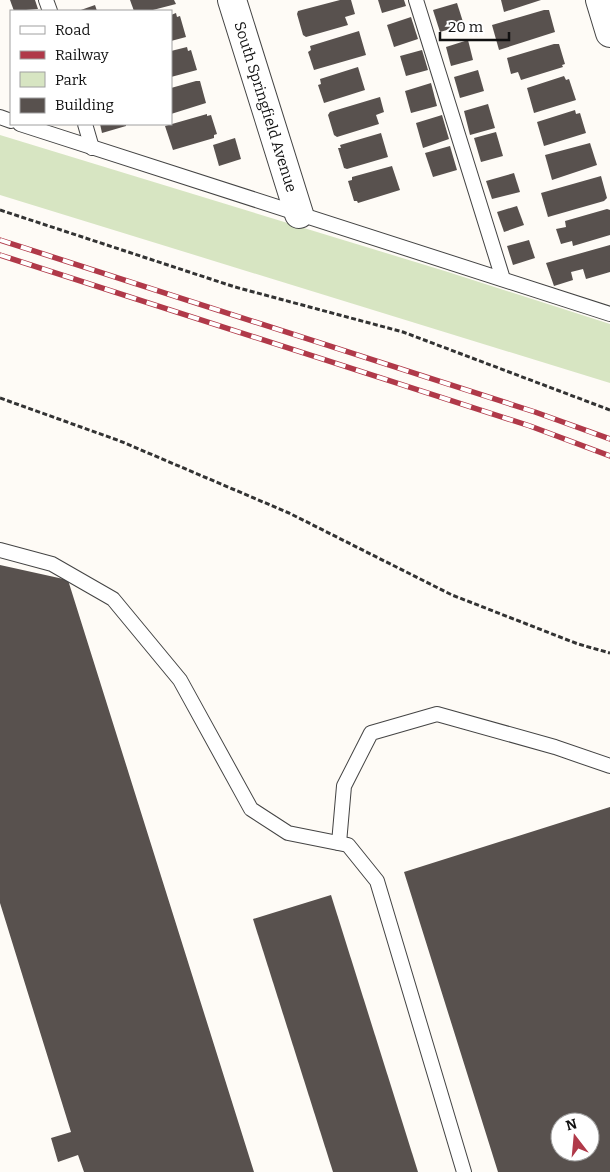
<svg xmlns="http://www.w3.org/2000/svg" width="610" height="1172" font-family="Bitter,serif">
	<rect width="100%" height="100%" fill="#fefbf6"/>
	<!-- green -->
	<polygon fill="#d7e5c2" points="0,135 448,272 610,324 610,383 0,195"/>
	<!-- building -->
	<g fill="#58514e" fill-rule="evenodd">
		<polygon points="10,0 35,0 38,9 14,11"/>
		<polygon points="130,0 174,0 176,4 149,11 134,11"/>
		<polygon points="340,0 351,0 355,14 345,17 348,25 306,37 303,35 297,14 298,11"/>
		<polygon points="378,0 404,0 406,6 382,13"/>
		<polygon points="501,0 541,0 504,12"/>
		<polygon points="457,3 464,25 440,32 433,10"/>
		<polygon points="95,5 97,11 78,11"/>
		<polygon points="544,10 549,10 555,32 499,50 492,25"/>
		<polygon points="176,13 177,17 180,16 186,37 171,41 171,15"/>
		<polygon points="411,17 418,39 394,47 387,25"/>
		<polygon points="359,31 366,55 314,70 308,52 311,50 310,46"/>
		<polygon points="468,40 473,60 451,66 446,47"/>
		<polygon points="554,44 559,44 565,64 562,65 563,67 521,80 518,72 511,74 507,58"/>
		<polygon points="187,47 188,51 191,50 197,70 171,77 171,51"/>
		<polygon points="422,50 428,70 406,76 400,56"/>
		<polygon points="358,67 365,90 324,103 318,85 321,84 320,79"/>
		<polygon points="478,70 484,91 460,98 454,77"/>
		<polygon points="564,76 566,80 569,79 576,100 534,113 527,88"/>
		<polygon points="196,81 200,81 206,103 171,114 171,88"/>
		<polygon points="431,83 437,106 411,113 405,91"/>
		<polygon points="380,97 384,112 376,115 379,124 337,137 334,135 328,115 330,112"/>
		<polygon points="488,104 495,128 470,135 464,111"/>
		<polygon points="575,110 576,114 580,113 586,133 544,146 537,122"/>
		<polygon points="207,114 207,116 211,115 217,134 214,135 214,138 173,150 165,126"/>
		<polygon points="442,115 449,139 423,148 416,123"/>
		<polygon points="100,124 126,124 126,126 102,133"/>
		<polygon points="496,132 503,156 481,162 474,138"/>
		<polygon points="381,133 388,157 347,169 344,168 338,148 341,148 340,145"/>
		<polygon points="235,138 241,159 219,166 213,145"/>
		<polygon points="590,143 597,165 552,180 545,155"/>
		<polygon points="450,146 457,170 433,177 425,153"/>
		<polygon points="392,166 400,190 358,203 357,201 354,201 348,181 352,180 352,177"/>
		<polygon points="514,173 520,192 492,199 486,181"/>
		<polygon points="601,176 607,198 604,201 548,217 541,193"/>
		<polygon points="517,206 524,225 504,232 497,212"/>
		<polygon points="607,209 610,210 610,235 573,246 572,241 561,244 556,229 566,227 565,221"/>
		<polygon points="529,240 535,258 513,265 507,246"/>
		<polygon points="610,245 610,272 586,279 583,269 571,272 573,280 554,286 546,263"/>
		<polygon points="0,565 68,580 254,1172 84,1172 78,1155 58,1162 51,1138 71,1132 0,903"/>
		<path d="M610,807v365h-112l-94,-300zM560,1122h30v30h-30z"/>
		<polygon points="331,895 418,1172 333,1172 253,919"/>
	</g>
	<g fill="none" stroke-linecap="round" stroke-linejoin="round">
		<defs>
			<g id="lane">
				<polyline points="46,0 50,11"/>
				<polyline points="416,0 503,279"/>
				<polyline points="0,117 11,121"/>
				<polyline points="20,124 610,314"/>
				<polyline points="85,124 92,148"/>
				<polyline points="0,550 52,564 113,599 180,680 251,809 288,833 348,845 377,881 464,1172"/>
				<polyline points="339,843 344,786 371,733 437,714 555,747 610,766"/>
			</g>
			<g id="street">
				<path id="s1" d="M232,0l67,214"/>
				<polyline points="600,0 610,33"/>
			</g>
		</defs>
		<!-- lane casing -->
		<use href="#lane" stroke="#444" stroke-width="16"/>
		<!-- street casing -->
		<use href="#street" stroke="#444" stroke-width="30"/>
		<!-- path -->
		<g stroke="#333" stroke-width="3" stroke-dasharray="5 2.5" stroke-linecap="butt">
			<polyline points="0,210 235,287 403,332 610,410"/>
			<polyline points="0,398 120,441 289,513 452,595 578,644 610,653"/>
		</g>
		<!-- lane -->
		<use href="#lane" stroke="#fff" stroke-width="14"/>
		<!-- street -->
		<use href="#street" stroke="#fff" stroke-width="28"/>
		<defs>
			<g id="rail">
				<polyline points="0,240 535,412 610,439"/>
				<polyline points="0,255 530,426 610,456"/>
			</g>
		</defs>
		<!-- rail casing -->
		<use href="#rail" stroke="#b03949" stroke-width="5.5"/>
		<!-- rail -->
		<use href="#rail" stroke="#fff" stroke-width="4" stroke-dasharray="11" stroke-linecap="butt"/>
	</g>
	<g text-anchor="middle" stroke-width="5" stroke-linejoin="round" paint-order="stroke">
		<!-- street labels -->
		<g font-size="15" fill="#111" stroke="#fff">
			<text dy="5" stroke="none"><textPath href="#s1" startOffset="112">South Springfield Avenue</textPath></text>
		</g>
	</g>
	<!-- legend -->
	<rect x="10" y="10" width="162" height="115" fill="#ffffff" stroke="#a0a0a0"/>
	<rect x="20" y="26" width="25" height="8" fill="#ffffff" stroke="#a0a0a0"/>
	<text x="55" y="35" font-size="15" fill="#111111">Road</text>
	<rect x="20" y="51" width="25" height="8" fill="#b03949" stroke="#a0a0a0"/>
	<text x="55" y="60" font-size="15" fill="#111111">Railway</text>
	<rect x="20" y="72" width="25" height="15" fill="#d7e5c2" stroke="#a0a0a0"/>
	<text x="55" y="85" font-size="15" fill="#111111">Park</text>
	<rect x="20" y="98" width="25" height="15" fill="#58514e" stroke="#a0a0a0"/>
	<text x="55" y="110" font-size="15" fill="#111111">Building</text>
	<!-- north arrow -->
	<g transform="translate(575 1137) rotate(344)"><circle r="24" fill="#ffffff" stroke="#a0a0a0"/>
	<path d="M0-4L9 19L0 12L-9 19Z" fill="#b03949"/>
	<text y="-8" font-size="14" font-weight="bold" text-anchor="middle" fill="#111111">N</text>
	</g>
	<!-- scale -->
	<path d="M440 32v8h69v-8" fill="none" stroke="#111111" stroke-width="2.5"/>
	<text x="448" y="32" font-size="15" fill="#111111" stroke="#ffffff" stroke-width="4" paint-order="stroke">20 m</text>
</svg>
